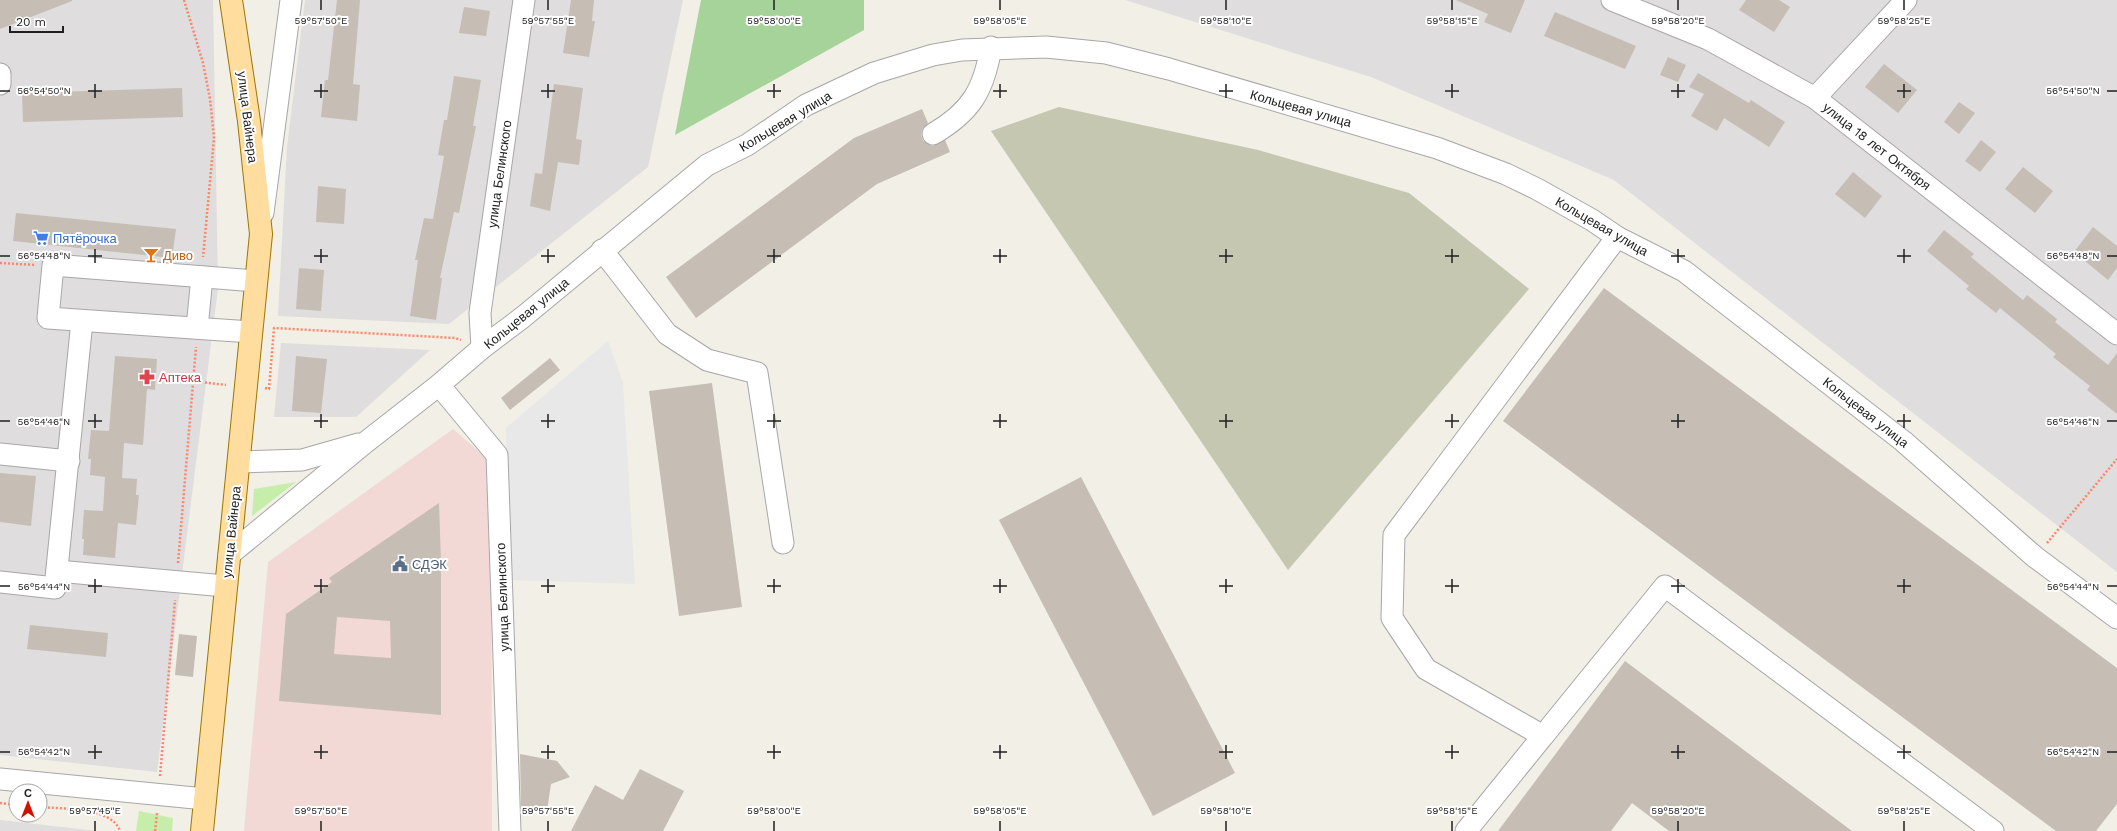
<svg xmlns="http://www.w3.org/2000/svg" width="2117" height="831" font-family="'Work Sans',sans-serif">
	<rect width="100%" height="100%" fill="#f1efe6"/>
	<!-- residential -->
	<g fill="#dfdddd">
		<polygon points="0,0 213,0 218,288 157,772 0,755"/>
		<polygon points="305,0 683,0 648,167 449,324 278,316 287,147"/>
		<polygon points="1125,0 2117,0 2117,572 1614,180 1371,77"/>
		<polygon points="281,343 430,350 356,417 274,417"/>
		<polygon points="0,820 97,831 0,831"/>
	</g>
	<!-- commercial -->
	<polygon fill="#f3d9d5" points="453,429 491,462 492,831 244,831 268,562"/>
	<!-- construction -->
	<polygon fill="#c5c7b1" points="1059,107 1258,150 1409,193 1529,289 1288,570 991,131"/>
	<!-- grass -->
	<g fill="#c6eeaa">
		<polygon points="296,482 252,516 254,489"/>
		<polygon points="139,811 173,818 172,831 136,831"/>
	</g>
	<!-- forest -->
	<polygon fill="#a5d399" points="701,0 864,0 864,30 675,135"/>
	<!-- parking -->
	<polygon fill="#e8e8e8" points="608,341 623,382 635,584 506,580 506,428"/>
	<!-- building -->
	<g fill="#c6beb5" fill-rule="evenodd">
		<polygon points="0,0 72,0 72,1 0,29"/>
		<polygon points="337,0 360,0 353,84 360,85 357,121 321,117 325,80 328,80"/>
		<polygon points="571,0 594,0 592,21 595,21 589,57 563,53"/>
		<polygon points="1456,0 1525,0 1511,33 1484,22 1488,14"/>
		<polygon points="1746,0 1779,0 1790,7 1774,32 1739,10"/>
		<polygon points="464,7 490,11 486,36 459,33"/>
		<polygon points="1555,12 1636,46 1625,69 1544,36"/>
		<polygon points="1668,57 1686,65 1678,82 1660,75"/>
		<polygon points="1884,64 1917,90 1898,113 1865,87"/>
		<polygon points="1698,73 1749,103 1751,100 1785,122 1769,147 1724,118 1717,131 1691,116 1704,94 1689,87"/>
		<polygon points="454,76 481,80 473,126 476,126 459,213 454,212 440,278 442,278 436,320 410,316 418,260 415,260 424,218 433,219 444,156 438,155 444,120 447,120"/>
		<polygon points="554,84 583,88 576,139 582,140 579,165 558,162 550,211 530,206 535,173 542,174"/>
		<polygon points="182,88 183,117 23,122 22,93"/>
		<polygon points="1959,102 1975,113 1959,134 1944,122"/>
		<polygon points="922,109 928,123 922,129 921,135 923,141 933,146 945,140 950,152 877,184 696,318 666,277 854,138"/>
		<polygon points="1981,140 1996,152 1980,172 1965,161"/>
		<polygon points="2023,167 2053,191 2035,213 2005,189"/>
		<polygon points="1853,172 1882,196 1865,218 1835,194"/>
		<polygon points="318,186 346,189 344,224 316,222"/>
		<polygon points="16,213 176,229 172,258 13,241"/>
		<polygon points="2093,227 2117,246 2117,268 2108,280 2074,252"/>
		<polygon points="1944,230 1974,254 1971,257 2023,300 2027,295 2057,319 2055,322 2108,365 2117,353 2117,414 2087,390 2090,386 2053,357 2056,354 2000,308 1996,313 1966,289 1969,286 1927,251"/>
		<polygon points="299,268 324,270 321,311 296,309"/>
		<polygon points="1604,288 2117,668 2117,804 2096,831 2056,831 1503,421"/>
		<polygon points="115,356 157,359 155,390 147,389 143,445 124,443 122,478 137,479 136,495 139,495 136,525 118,523 115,558 83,555 84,539 82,539 84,510 103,511 105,477 90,475 91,459 88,459 91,430 109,431"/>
		<polygon points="296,356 327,359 321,413 292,411"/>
		<polygon points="550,358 560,370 510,410 501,398"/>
		<polygon points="712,383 742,607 679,616 649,391"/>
		<polygon points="0,473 36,476 31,526 0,522"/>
		<polygon points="1081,477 1235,773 1153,816 999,520"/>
		<path d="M439,503l2,58v154l-162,-14 7,-87 46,-32 -3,-4zM337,617l53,4 1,37 -57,-4z"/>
		<polygon points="30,625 108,633 106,657 27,649"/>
		<polygon points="179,634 197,636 193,677 175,675"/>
		<polygon points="1625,661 1852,831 1669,831 1632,803 1611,831 1498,831"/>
		<polygon points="520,754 557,761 570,777 551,784 547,811 521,806"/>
		<polygon points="640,769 684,791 663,831 571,831 595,785 623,800"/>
	</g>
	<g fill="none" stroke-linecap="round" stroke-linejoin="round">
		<defs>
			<g id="minor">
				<polyline points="1612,0 1708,39 1815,98 2117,334"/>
				<polyline points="0,74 0,84"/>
				<polyline points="1815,98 1906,0"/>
				<path d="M933,134c38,-22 51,-44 58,-87"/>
				<polyline points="263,213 291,0"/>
				<polyline points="1617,237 1394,535 1392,618 1426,669 1543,736 1665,586 1993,831"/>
				<polyline points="602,250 667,334 707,360 757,373 783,543"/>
				<polyline points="197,328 202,277"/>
				<polyline points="251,332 48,318 53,265 256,281"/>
				<polyline points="482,348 480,313 524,0"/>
				<polyline points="439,385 497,455 510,831"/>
				<polyline points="0,454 69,461"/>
				<polyline points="239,462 302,460 358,444"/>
				<polyline points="229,555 366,442 439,385 482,348 523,317 707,165 747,145 806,105 874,73 933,55 962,50 1046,47 1106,53 1169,69 1437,148 1506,174 1537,189 1592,220 1617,237 1684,271 1903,441 2035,557 2117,618"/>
				<polyline points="57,571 225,586"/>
				<polyline points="0,582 55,588 82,321"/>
				<polyline points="0,779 205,799"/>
				<polyline points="1466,831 1543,736"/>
			</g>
			<polyline id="major" points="202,831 261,234 249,121 231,0"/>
		</defs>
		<!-- minor casing -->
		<use href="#minor" stroke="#a7a7a7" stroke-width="23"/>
		<!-- major casing -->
		<use href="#major" stroke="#9d7500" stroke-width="24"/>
		<!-- path -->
		<g stroke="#ff856a" stroke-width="2.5" stroke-dasharray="2 2" stroke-linecap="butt">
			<polyline points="184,0 203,63 210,99 214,138 203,257"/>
			<polyline points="0,263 35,265"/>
			<polyline points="193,381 226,385"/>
			<polyline points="265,388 269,389 274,328 455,338 461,340"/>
			<polyline points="2047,543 2117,459"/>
			<polyline points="178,563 196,347"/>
			<polyline points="160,776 175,600"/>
			<polyline points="0,803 16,805"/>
			<path d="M40,807c22,2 72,0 80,24"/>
			<polyline points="155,831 157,813"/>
		</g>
		<!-- minor -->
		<use href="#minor" stroke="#fff" stroke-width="21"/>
		<!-- major -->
		<use href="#major" stroke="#ffdd9e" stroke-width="22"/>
	</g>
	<!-- ticks -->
	<path fill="none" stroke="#202020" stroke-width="1.5" d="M321,0v10M548,0v10M774,0v10M1000,0v10M1226,0v10M1452,0v10M1678,0v10M1904,0v10M95,84v14M321,84v14M548,84v14M774,84v14M1000,84v14M1226,84v14M1452,84v14M1678,84v14M1904,84v14M0,91h10M88,91h14M314,91h14M541,91h14M767,91h14M993,91h14M1219,91h14M1445,91h14M1671,91h14M1897,91h14M2107,91h10M95,249v14M321,249v14M548,249v14M774,249v14M1000,249v14M1226,249v14M1452,249v14M1678,249v14M1904,249v14M0,256h10M88,256h14M314,256h14M541,256h14M767,256h14M993,256h14M1219,256h14M1445,256h14M1671,256h14M1897,256h14M2107,256h10M95,414v14M321,414v14M548,414v14M774,414v14M1000,414v14M1226,414v14M1452,414v14M1678,414v14M1904,414v14M0,421h10M88,421h14M314,421h14M541,421h14M767,421h14M993,421h14M1219,421h14M1445,421h14M1671,421h14M1897,421h14M2107,421h10M95,579v14M321,579v14M548,579v14M774,579v14M1000,579v14M1226,579v14M1452,579v14M1678,579v14M1904,579v14M0,586h10M88,586h14M314,586h14M541,586h14M767,586h14M993,586h14M1219,586h14M1445,586h14M1671,586h14M1897,586h14M2107,586h10M95,745v14M321,745v14M548,745v14M774,745v14M1000,745v14M1226,745v14M1452,745v14M1678,745v14M1904,745v14M0,752h10M88,752h14M314,752h14M541,752h14M767,752h14M993,752h14M1219,752h14M1445,752h14M1671,752h14M1897,752h14M2107,752h10M95,821v10M321,821v10M548,821v10M774,821v10M1000,821v10M1226,821v10M1452,821v10M1678,821v10M1904,821v10"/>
	<!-- icons -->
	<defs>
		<symbol id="supermarket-bare" viewBox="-9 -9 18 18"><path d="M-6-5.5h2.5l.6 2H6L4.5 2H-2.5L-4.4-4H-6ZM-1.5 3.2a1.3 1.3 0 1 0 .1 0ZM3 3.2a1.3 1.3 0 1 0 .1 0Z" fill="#3f7fe0" stroke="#fff" stroke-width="2.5" paint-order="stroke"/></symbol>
		<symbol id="bar-bare" viewBox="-9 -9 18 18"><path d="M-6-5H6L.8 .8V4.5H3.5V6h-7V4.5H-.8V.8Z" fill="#e8710a" stroke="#fff" stroke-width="2.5" paint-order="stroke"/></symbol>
		<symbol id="pharmacy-bare" viewBox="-9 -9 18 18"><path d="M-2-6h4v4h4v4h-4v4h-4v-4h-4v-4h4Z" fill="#e0444e" stroke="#fff" stroke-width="2.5" paint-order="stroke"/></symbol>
		<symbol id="civic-bare" viewBox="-9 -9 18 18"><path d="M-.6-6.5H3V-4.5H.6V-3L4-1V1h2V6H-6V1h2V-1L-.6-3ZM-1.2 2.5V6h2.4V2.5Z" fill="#5c6f8a" stroke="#fff" stroke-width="2.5" paint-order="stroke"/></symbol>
	</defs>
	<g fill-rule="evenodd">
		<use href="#supermarket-bare" x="30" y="227" width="22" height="22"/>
		<use href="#bar-bare" x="140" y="244" width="22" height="22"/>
		<use href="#pharmacy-bare" x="136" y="366" width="22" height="22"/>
		<use href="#civic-bare" x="389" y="553" width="22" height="22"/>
	</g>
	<g text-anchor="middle" stroke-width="4" stroke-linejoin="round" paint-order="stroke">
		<!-- street labels -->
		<g font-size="13" fill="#202020" stroke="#fff">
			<text transform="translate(1301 108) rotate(16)" y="5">Кольцевая улица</text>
			<text transform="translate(248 117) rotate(83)" y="5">улица Вайнера</text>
			<text transform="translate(785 121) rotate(-31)" y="5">Кольцевая улица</text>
			<text transform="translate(1877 146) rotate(38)" y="5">улица 18 лет Октября</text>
			<text transform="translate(499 174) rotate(-82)" y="5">улица Белинского</text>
			<text transform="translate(1602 226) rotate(30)" y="5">Кольцевая улица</text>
			<text transform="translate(526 313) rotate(-39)" y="5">Кольцевая улица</text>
			<text transform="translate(1866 412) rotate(38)" y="5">Кольцевая улица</text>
			<text transform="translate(231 532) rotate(-84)" y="5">улица Вайнера</text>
			<text transform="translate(502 597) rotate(-92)" y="5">улица Белинского</text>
		</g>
		<!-- shop labels -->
		<g font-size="13" fill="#366cbe" stroke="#fff" text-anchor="start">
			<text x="53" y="243">Пятёрочка</text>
		</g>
		<!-- food labels -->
		<g font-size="13" fill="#c56008" stroke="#fff" text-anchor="start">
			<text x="163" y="260">Диво</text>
		</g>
		<!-- health labels -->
		<g font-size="13" fill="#be3a42" stroke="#fff" text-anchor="start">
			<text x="159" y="382">Аптека</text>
		</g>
		<!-- service labels -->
		<g font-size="13" fill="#4e5e75" stroke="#fff" text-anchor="start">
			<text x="412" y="569">СДЭК</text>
		</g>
	</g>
	<g font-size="10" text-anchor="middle" fill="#202020" stroke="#fff" stroke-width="4" stroke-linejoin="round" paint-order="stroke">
		<text x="321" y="24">59°57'50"E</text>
		<text x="548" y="24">59°57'55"E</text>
		<text x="774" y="24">59°58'00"E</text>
		<text x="1000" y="24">59°58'05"E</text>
		<text x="1226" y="24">59°58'10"E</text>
		<text x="1452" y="24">59°58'15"E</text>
		<text x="1678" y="24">59°58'20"E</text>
		<text x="1904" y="24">59°58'25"E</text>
		<text x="44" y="94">56°54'50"N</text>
		<text x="2073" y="94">56°54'50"N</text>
		<text x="44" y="259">56°54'48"N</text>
		<text x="2073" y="259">56°54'48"N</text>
		<text x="44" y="425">56°54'46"N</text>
		<text x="2073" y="425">56°54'46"N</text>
		<text x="44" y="590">56°54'44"N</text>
		<text x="2073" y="590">56°54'44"N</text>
		<text x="44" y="755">56°54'42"N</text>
		<text x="2073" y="755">56°54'42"N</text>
		<text x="95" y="814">59°57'45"E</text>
		<text x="321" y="814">59°57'50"E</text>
		<text x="548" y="814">59°57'55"E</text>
		<text x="774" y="814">59°58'00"E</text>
		<text x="1000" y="814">59°58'05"E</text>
		<text x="1226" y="814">59°58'10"E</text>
		<text x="1452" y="814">59°58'15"E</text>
		<text x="1678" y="814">59°58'20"E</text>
		<text x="1904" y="814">59°58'25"E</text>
	</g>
	<!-- north arrow -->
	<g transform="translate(28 803)"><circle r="19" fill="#ffffff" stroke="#a6a6a6"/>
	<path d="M0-3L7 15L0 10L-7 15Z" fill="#d11000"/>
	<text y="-6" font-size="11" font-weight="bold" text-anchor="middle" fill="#202020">С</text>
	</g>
	<!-- scale -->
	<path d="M10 26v6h53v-6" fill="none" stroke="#202020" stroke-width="2"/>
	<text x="16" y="26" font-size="12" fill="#202020" stroke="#ffffff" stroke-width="3" paint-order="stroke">20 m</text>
</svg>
